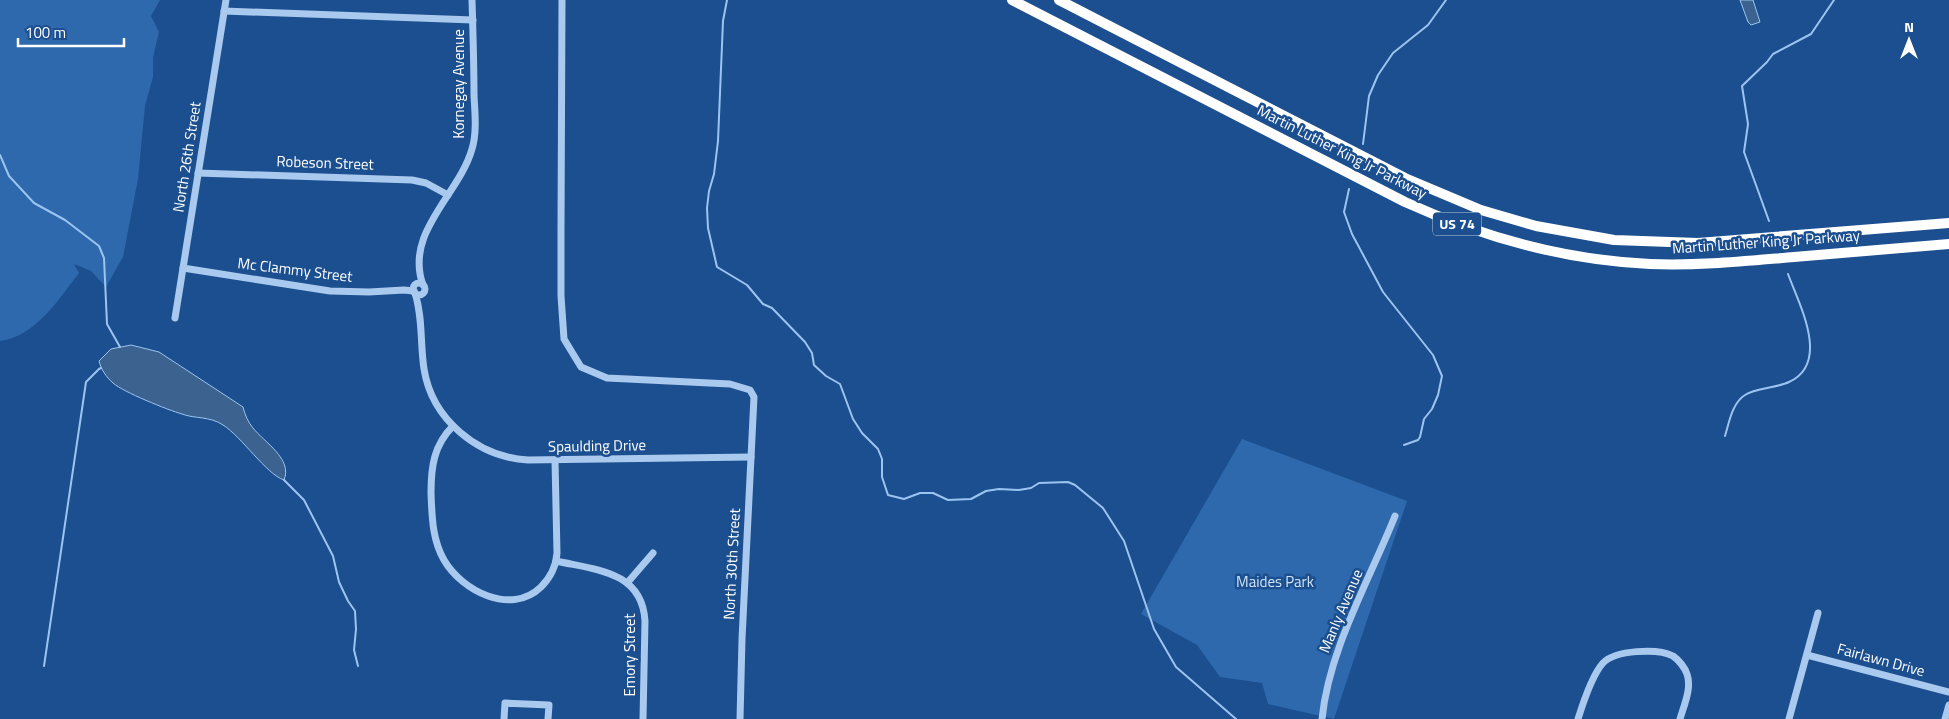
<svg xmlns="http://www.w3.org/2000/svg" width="1949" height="719" font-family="'Titillium Web',sans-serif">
	<rect width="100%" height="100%" fill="#1b4f8f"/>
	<!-- green -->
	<g fill="#2e69ad">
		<path d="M0,0h160l-9,16 8,16 -6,25v20l-8,29 -7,73 -15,78 -17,30 -15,-16 -17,-7 5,9c-20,26 -44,64 -79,68z"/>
		<polygon points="1242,439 1407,501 1334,719 1268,704 1262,683 1220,677 1197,645 1141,614"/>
	</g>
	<!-- water -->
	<g fill="#3c6290" stroke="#9cc4f0">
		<polygon points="1740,0 1753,0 1760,22 1751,25 1748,22"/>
		<path d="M131,345l28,7 84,55c2,8 5,15 10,21 11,14 40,31 31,52 -18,-6 -42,-43 -61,-55 -13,-9 -28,-6 -41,-11 -14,-4 -59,-22 -69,-31 -7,-6 -12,-14 -14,-22l12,-12z"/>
	</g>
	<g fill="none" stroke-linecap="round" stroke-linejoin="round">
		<!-- stream -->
		<g stroke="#9cc4f0" stroke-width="2">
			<polyline points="727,0 723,21 718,141 714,174 709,191 707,208 708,228 717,267 747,285 763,304 772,308 805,342 812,353 814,365 826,376 840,384 853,419 862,433 878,449 882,459 882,477 888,495 904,499 920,493 933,493 948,500 971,499 986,491 999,489 1019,490 1031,488 1039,483 1068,482 1075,485 1103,508 1124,541 1154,629 1176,667 1236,719"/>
			<polyline points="1363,144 1369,96 1378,75 1393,53 1428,25 1446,0"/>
			<polyline points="0,155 9,176 34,203 65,220 99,246 104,258 107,324 120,347"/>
			<polyline points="1349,189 1344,212 1352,234 1383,292 1433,355 1442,376 1438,395 1432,409 1424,419 1420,437 1418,440 1404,445"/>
			<polyline points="1769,221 1744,152 1748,124 1742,86 1767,62 1773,54 1811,34 1834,0"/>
			<path d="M1725,436c4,-13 7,-33 20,-41 10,-7 32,-7 44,-13 42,-19 10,-78 -1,-108"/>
			<polyline points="284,480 304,500 333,556 339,582 348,601 355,611 356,629 354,650 358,666"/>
			<polyline points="44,666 86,382 99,369 101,368"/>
		</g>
		<!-- minor -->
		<g stroke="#a9c9ee" stroke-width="7">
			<polyline points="562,0 561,229 561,296 564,339 581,367 607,378 730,384 750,390 754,397 742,639 740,719"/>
			<polyline points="224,11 473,20"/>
			<polyline points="198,173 412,180 426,183 448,195"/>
			<polyline points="183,268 330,291 369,292 404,290 414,291"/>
			<circle cx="419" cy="289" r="6"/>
			<path d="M423,285c-19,-53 36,-90 49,-136 5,-16 3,-36 2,-53 0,-32 -1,-64 -2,-96"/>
			<path d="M415,293c8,25 5,50 9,76 8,50 53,88 104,91l223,-3"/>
			<polyline points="175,318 226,0"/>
			<path d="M453,426c-19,19 -22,40 -22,67 1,23 1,46 13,67 18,31 67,56 97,27 10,-10 15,-20 16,-34l-2,-93"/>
			<path d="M556,561c40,9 86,10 89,60l-2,98"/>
			<polyline points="628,582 653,553"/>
			<polyline points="1807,655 1949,692"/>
			<polyline points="504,719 505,703 549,705 548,719"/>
			<path d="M1322,719c7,-70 47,-138 73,-203"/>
			<path d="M1578,719c5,-16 14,-44 25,-56 12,-13 55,-15 70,-7 6,4 12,12 14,18 5,14 -3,31 -7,45"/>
			<polyline points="1789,719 1818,613"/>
			<polyline points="1945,719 1949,705"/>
		</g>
		<!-- highway -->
		<g stroke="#fff" stroke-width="10">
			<path d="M1012,0l393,202c77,35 159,58 245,62 48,2 96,-3 144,-7 52,-4 103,-9 155,-13"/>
			<polyline points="1059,0 1405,178 1481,210 1536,226 1614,240 1698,243 1949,223"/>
		</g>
	</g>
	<g text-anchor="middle" stroke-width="5" stroke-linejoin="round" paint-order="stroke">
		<!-- shield labels -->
		<rect fill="#1b4f8f" stroke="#bbcadd" stroke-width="1" x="1433" y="212.5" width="48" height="23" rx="4"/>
		<g font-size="14" font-weight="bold" fill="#fff">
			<text x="1457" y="229">US 74</text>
		</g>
		<!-- street labels -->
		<g font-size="15" fill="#fff" stroke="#1b4f8f">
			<text transform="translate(459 84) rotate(-90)" y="5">Kornegay Avenue</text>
			<text transform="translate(1342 152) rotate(27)" y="5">Martin Luther King Jr Parkway</text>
			<text transform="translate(187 157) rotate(-81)" y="5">North 26th Street</text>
			<text transform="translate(325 163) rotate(2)" y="5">Robeson Street</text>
			<text transform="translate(1766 242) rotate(-4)" y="5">Martin Luther King Jr Parkway</text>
			<text transform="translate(295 270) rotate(7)" y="5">Mc Clammy Street</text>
			<text transform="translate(597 446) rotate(-1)" y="5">Spaulding Drive</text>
			<text transform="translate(732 564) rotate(-87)" y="5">North 30th Street</text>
			<text transform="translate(1341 611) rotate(-67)" y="5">Manly Avenue</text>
			<text transform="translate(630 655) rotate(-90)" y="5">Emory Street</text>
			<text transform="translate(1881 660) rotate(15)" y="5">Fairlawn Drive</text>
		</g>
		<!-- park labels -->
		<g font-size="15" fill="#cfe3fa" stroke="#1b4f8f">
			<text x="1275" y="587">Maides Park</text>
		</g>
	</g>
	<!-- north arrow -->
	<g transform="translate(1909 40)" stroke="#1b4f8f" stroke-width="4" paint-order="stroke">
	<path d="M0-4L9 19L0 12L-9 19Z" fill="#ffffff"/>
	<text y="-8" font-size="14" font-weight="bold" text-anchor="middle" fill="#ffffff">N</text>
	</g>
	<!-- scale -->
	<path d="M18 38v8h106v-8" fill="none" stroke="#ffffff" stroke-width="2.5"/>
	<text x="25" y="38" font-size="15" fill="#ffffff" stroke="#1b4f8f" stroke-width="4" paint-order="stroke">100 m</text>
</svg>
